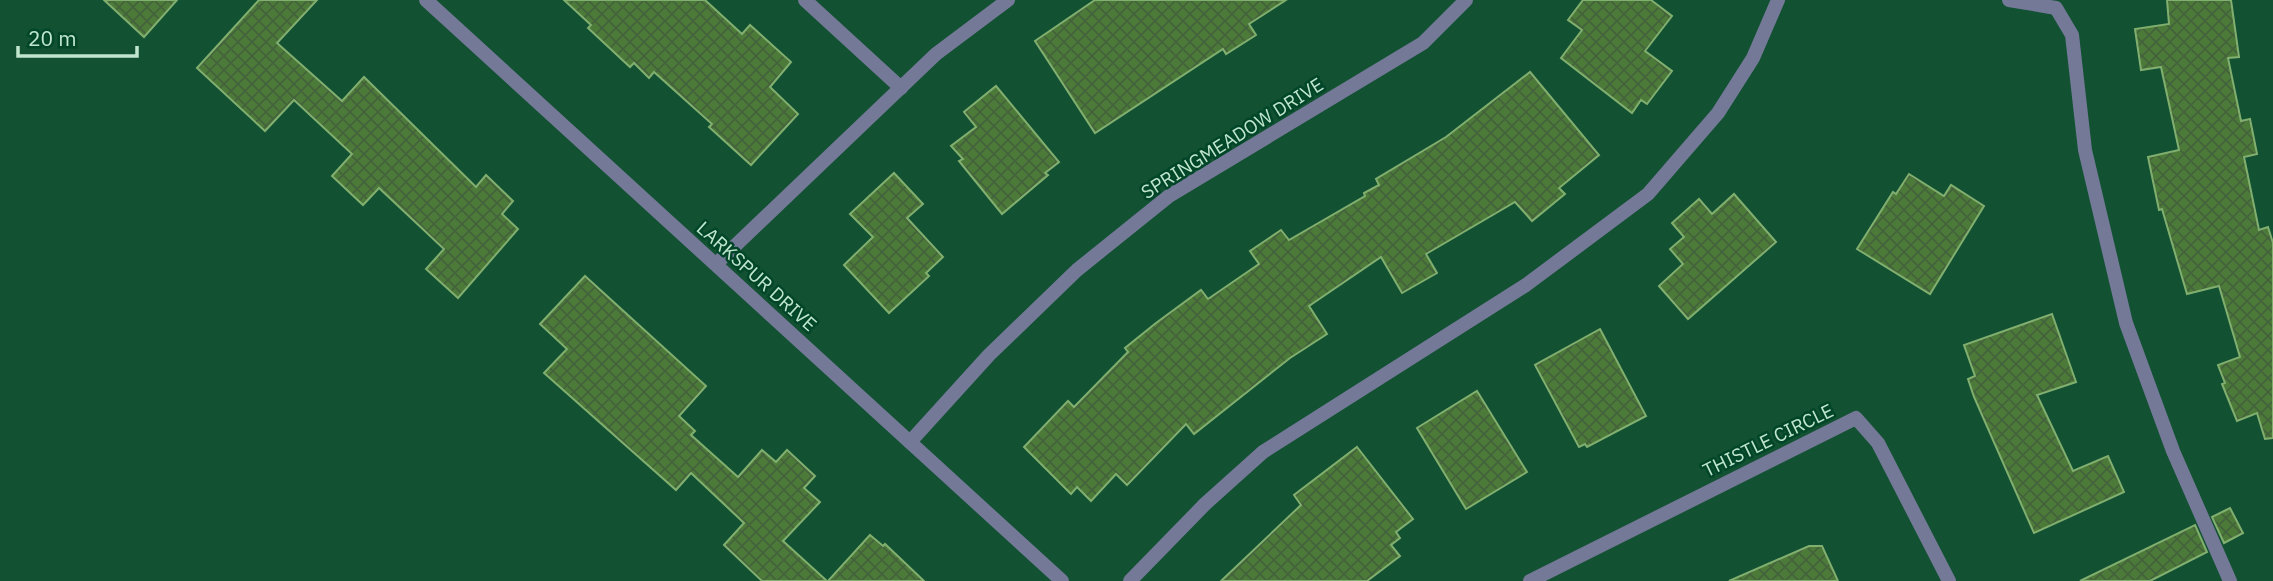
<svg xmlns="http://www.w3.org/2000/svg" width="2273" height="581" font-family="'IBM Plex Sans',sans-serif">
	<defs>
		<pattern id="building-cross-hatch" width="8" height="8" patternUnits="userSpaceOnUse" patternTransform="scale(1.75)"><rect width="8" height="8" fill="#4c7a39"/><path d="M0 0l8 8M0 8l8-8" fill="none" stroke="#44623b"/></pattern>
	</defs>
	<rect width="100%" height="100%" fill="#125132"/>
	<!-- building -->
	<g fill="url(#building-cross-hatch)" stroke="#81af6f" stroke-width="2">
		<polygon points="104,0 177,0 144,37"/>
		<polygon points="259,0 317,0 277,43 342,101 364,77 476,187 486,175 513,201 502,214 518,229 458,298 426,269 444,249 379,188 363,205 332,176 352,154 294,100 265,131 197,68"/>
		<polygon points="564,0 705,0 742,34 750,25 791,62 770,87 798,114 751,165 709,127 712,124 654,72 649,78 634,63 630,67 588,28 591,25"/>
		<polygon points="1095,0 1286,0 1249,24 1256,35 1226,54 1223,49 1095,133 1035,41"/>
		<polygon points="1583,0 1651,0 1672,16 1645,51 1672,71 1647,104 1641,100 1632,113 1561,58 1582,30 1568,20"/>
		<polygon points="2167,0 2231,0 2239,57 2228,58 2241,121 2250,119 2257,154 2244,157 2259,230 2268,227 2273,243 2273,438 2265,439 2257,413 2237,421 2222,384 2225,383 2218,365 2240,357 2219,286 2187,294 2162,209 2159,210 2148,157 2179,150 2161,67 2141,70 2135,29 2169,24"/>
		<polygon points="1530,72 1599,155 1559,188 1565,194 1532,221 1515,202 1426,254 1437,273 1402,293 1381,257 1309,306 1327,334 1290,358 1194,434 1186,424 1127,485 1116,474 1091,501 1077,487 1071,494 1024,447 1068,401 1074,407 1128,352 1125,348 1156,323 1201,290 1208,299 1259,264 1250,251 1281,230 1289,240 1365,196 1364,193 1379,185 1376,179 1446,137"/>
		<polygon points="996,86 1059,162 1045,173 1048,175 1002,214 959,161 963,159 951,146 976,127 964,112"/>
		<polygon points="894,173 923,204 907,218 943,257 926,273 929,276 889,313 844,265 873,237 850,214"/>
		<polygon points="1909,174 1944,196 1951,185 1984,206 1930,294 1857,249 1893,192 1896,194"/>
		<polygon points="1734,194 1776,242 1688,319 1659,286 1683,264 1670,249 1684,237 1672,223 1699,199 1712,214"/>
		<polygon points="585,276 706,386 679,416 695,431 691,435 738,477 762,450 776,462 787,450 815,476 804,488 820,502 783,541 827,581 762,581 724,545 744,523 691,473 676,490 544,373 567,349 540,324"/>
		<polygon points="2052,314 2076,382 2037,395 2073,471 2108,456 2124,492 2034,533 1974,397 1968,379 1975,376 1964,345"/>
		<polygon points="1600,329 1646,416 1587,447 1585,444 1579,447 1535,365"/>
		<polygon points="1477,391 1527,472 1466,509 1417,428"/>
		<polygon points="1357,447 1413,519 1396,532 1400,538 1391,545 1400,556 1367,581 1221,581 1301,505 1294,495"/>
		<polygon points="2230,508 2243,533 2224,543 2212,517"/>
		<polygon points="2195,525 2207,552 2150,581 2080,581"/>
		<polygon points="870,535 883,546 885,544 924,581 828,581"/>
		<polygon points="1809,546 1822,546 1838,581 1729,581"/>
	</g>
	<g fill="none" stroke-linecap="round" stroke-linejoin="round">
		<!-- lane -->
		<g stroke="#747998" stroke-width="14">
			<polyline points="805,0 901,88"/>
			<polyline points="2009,0 2056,8 2072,35 2085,150 2126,323 2173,451 2230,581"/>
			<polyline points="716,264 936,54 1008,0"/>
			<polyline points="1130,581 1205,504 1263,452 1526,285 1648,194 1718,113 1753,58 1778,0"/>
		</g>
		<!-- street -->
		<g stroke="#747998" stroke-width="14">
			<polyline points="426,0 1062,581"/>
			<polyline points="910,442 989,355 1077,270 1169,196 1423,43 1466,0"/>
			<polyline points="1530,581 1856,418 1878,443 1949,581"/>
		</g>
	</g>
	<g text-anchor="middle" stroke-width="5" stroke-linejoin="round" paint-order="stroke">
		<!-- street labels -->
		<g font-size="19" fill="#c0e6ce" stroke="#014628">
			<text transform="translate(1232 138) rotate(-32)" y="7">SPRINGMEADOW DRIVE</text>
			<text transform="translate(757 276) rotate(42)" y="7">LARKSPUR DRIVE</text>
			<text transform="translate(1768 440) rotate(-26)" y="7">THISTLE CIRCLE</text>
		</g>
	</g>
	<!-- scale -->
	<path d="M18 46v10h119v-10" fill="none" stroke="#c0e6ce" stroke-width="3.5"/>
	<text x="28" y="46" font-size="21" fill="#c0e6ce" stroke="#014628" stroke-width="5" paint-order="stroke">20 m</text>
</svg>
